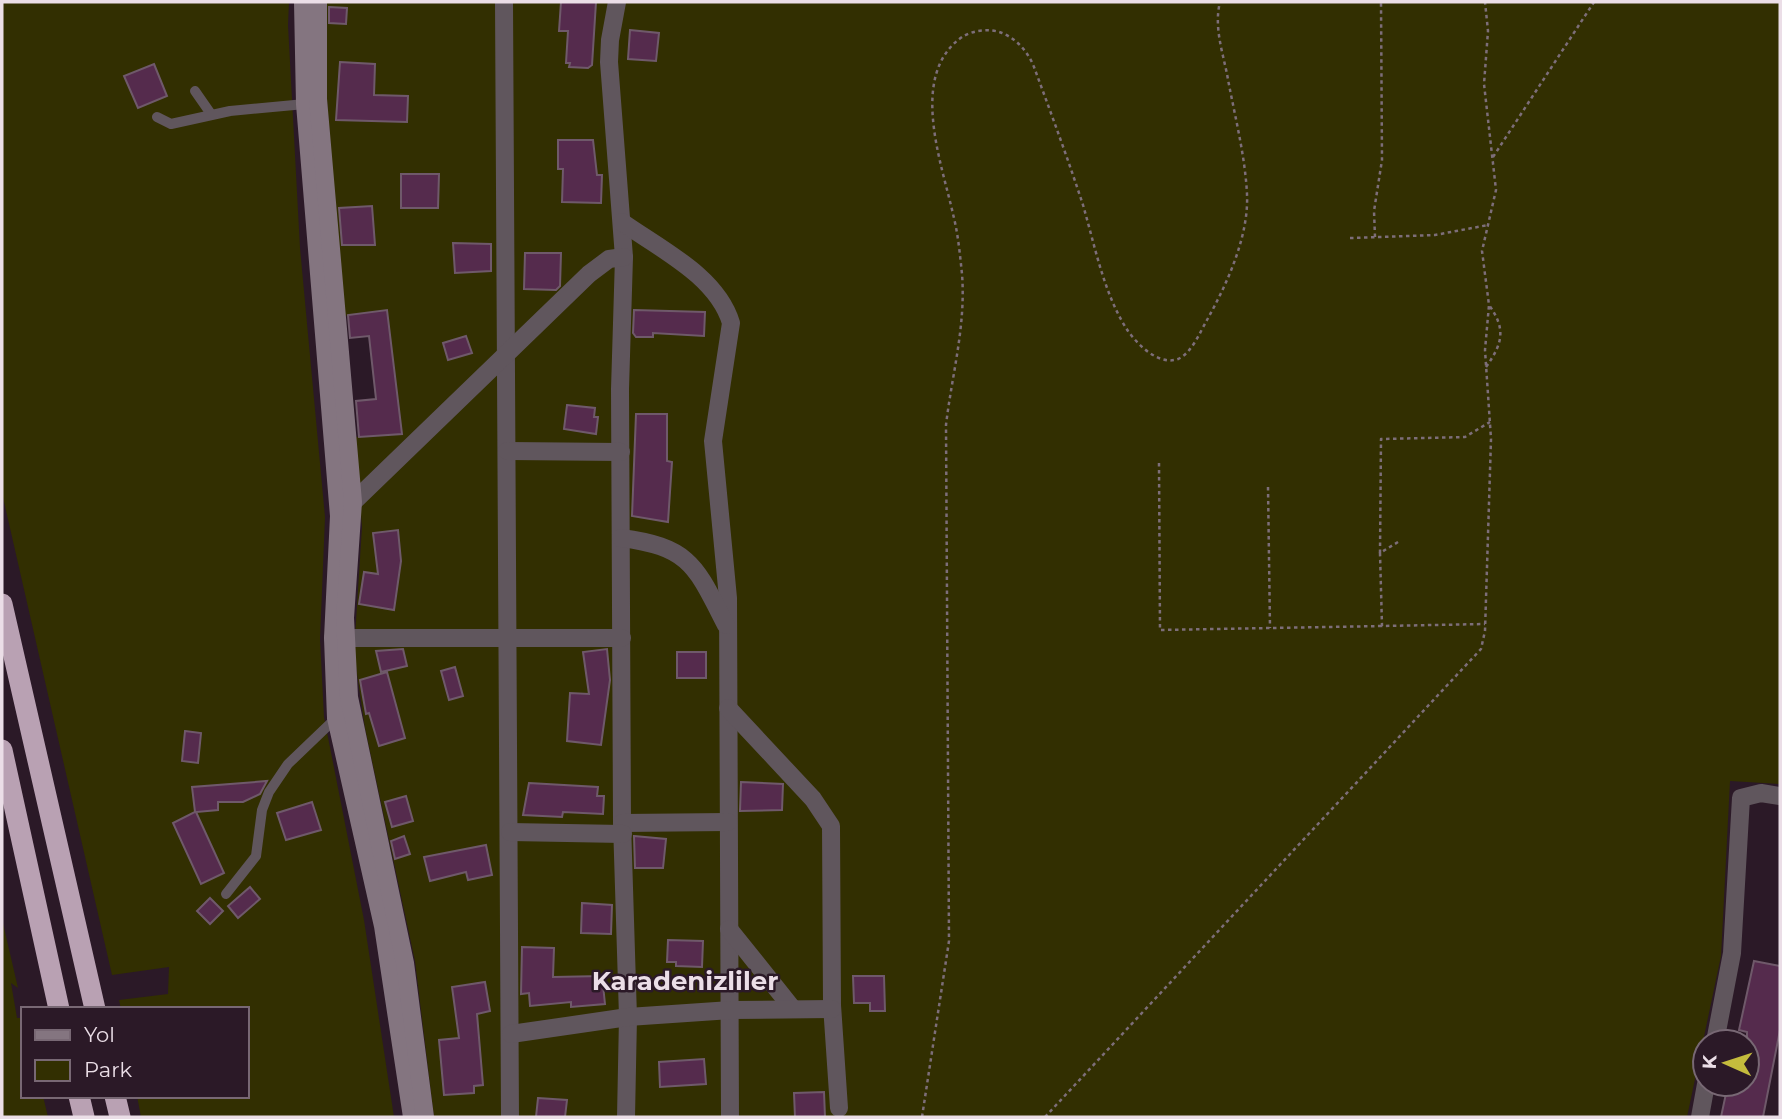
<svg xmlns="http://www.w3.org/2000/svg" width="1782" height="1119" font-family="Montserrat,sans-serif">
	<rect width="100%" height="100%" fill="#2b1927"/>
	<!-- green -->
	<g fill="#322f01">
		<polygon points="2,2 289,2 288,25 300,248 325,517 320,639 324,717 364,920 394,1117 141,1117 137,1096 247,1096 247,1009 121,1009 119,1000 168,994 169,967 112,975 2,493"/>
		<polygon points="325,2 1780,2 1780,784 1730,781 1721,956 1687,1117 434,1117 415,961 365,728 354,653 362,527 355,437 402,433 387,310 344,316 323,50"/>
		<polygon points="2,919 18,988 11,983 17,1018 23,1018 23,1096 43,1096 48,1117 2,1117"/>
	</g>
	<!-- building -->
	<g fill="#552b4d" stroke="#6f596a" stroke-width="2">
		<polygon points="561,2 596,2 592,65 588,68 569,67 570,63 566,63 568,31 559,31"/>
		<polygon points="329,7 347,8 346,24 329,23"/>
		<polygon points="630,30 659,33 656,61 628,59"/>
		<polygon points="340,62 375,64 374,95 408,96 407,122 336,120"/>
		<polygon points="154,64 167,96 138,108 124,76"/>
		<polygon points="558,140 593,140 597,175 602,175 601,203 562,202 563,169 558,169"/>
		<polygon points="401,174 439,174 438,208 401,208"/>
		<polygon points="372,206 375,245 342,245 339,208"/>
		<polygon points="453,243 491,244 491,271 455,273"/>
		<polygon points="525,253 561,253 560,286 556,290 524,289"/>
		<polygon points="387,310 402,434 359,437 356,401 376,399 369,336 350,338 348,315"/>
		<polygon points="634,310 705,312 704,336 653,333 653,337 636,337 633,333"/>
		<polygon points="466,336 472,353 448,360 443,343"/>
		<polygon points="567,405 595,408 594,417 598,417 596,434 564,429"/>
		<polygon points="636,414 667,414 667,461 672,462 668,522 632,516"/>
		<polygon points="398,530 401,561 394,610 359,604 364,572 378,574 373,533"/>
		<polygon points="403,649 407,666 381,672 376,651"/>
		<polygon points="607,649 610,680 601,745 567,741 570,693 589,694 583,652"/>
		<rect x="677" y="652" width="29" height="26"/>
		<polygon points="455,667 463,696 449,700 441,671"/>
		<polygon points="387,672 405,738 379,746 369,713 366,714 360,680"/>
		<polygon points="185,731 201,733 198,763 182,761"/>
		<polygon points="267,781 260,794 243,802 218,802 218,810 196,812 224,873 201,884 173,823 195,812 192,787"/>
		<polygon points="741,782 783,784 782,810 740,811"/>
		<polygon points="529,783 598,787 597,796 604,796 603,814 563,812 562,817 523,815"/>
		<polygon points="406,796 413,821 392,827 385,802"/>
		<polygon points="312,802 321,830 286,840 277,813"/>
		<polygon points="404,836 410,854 395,859 391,841"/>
		<polygon points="634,836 666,839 663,868 635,868"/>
		<polygon points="486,845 492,875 468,880 466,872 430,881 424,857"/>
		<polygon points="250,887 260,899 238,918 228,906"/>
		<polygon points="210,898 223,911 210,924 197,911"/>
		<polygon points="582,903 612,905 611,934 581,933"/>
		<polygon points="668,940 703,941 702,967 676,966 676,962 667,962"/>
		<polygon points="522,947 554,948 553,977 602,976 605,1004 571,1007 571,1002 530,1006 529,993 521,994"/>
		<polygon points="1754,961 1780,966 1780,1030 1763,1117 1721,1117 1728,1084 1747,1084 1747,1032 1739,1030"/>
		<polygon points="853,976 884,976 885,1011 870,1011 870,1003 854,1003"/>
		<polygon points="485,982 490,1011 477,1014 483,1085 474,1086 474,1093 444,1095 439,1040 459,1038 452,987"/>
		<polygon points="704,1059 706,1084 660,1087 659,1062"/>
		<polygon points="824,1092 825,1117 795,1117 794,1093"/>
		<polygon points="538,1098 567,1100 565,1117 536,1117"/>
	</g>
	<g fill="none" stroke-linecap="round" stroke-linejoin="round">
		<!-- path -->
		<g stroke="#7d6e79" stroke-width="2.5" stroke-dasharray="3.5 3.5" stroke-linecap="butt">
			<polyline points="1493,157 1594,2"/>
			<polyline points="1375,237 1374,211 1382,160 1381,2"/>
			<polyline points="1350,238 1435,235 1488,225"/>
			<path d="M1486,367c17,-24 20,-38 3,-62"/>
			<polyline points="1159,463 1160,630 1382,626"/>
			<polyline points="1268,487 1270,628"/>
			<polyline points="1398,542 1380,553 1382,626 1485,624"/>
			<polyline points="1380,553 1381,439 1465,437 1490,422"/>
			<path d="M922,1117l27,-176 -3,-516c6,-51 20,-99 16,-151 -2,-19 -4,-41 -9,-60 -11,-50 -45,-139 9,-177 11,-7 28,-9 40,-4 15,6 26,19 32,34 17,46 34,92 49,138 12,41 21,90 45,126 10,14 31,35 50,28 14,-6 22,-27 29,-39 20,-36 42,-84 40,-126 -2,-40 -13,-81 -20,-120 -5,-24 -13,-48 -7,-72"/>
			<polyline points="1045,1117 1481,649 1485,631 1491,439 1485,350 1489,305 1482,251 1496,190 1484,84 1488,31 1485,2"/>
		</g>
		<!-- service -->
		<g stroke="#60565d" stroke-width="10">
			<polyline points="195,91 211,114"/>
			<polyline points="157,117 171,124 230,111 305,104"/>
			<polyline points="226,894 256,856 262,810 269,792 288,764 336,718"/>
		</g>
		<!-- minor -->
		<g stroke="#60565d" stroke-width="18">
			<polyline points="504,2 510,1117"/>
			<polyline points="617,2 610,40 609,62 624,257 620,389 622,823 628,1017 626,1117"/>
			<path d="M622,222c38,27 95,54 109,101l-18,118 15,157 2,519"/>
			<polyline points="507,451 621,452"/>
			<polyline points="344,511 589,274 609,259 624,257"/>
			<path d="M621,538c70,9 75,29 105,87"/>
			<polyline points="333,638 622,638"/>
			<polyline points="728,708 813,799 831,826 832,1005 839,1108"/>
			<polyline points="622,823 728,822"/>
			<polyline points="510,832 623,834"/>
			<polyline points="729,929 793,1009"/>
			<polyline points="511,1034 628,1017 731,1010 832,1009"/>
			<polyline points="1715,1042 1732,953 1741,798 1761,793 1780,796"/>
			<polyline points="1700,1117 1706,1084"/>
		</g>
		<!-- secondary -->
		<g stroke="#847580" stroke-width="18">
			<polyline points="303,2 305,104 339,516 333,638 336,718 383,926 412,1117"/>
			<polyline points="318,2 318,99 353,502 345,618 349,697 405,963 425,1117"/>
		</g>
		<!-- motorway -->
		<g stroke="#b9a1b3" stroke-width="21">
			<polyline points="2,604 95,1009"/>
			<polyline points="2,750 59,1009"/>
			<polyline points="79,1096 84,1117"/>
			<polyline points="115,1096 120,1117"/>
		</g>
	</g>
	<g text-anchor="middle" stroke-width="5" stroke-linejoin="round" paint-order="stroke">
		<!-- district labels -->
		<g font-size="26" font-weight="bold" fill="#ebdee7" stroke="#2b1927">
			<text x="685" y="990">Karadenizliler</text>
		</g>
	</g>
	<!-- border -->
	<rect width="1782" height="1119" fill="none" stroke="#ebdee7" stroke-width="7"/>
	<!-- legend -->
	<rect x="21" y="1007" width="228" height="91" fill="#2b1927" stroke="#786874" stroke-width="2"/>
	<rect x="35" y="1030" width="35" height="10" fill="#847580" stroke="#786874" stroke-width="2"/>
	<text x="84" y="1042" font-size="21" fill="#ebdee7">Yol</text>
	<rect x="35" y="1060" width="35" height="21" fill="#322f01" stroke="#786874" stroke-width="2"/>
	<text x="84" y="1077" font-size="21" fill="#ebdee7">Park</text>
	<!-- north arrow -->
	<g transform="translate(1726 1063) rotate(273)"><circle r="33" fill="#2b1927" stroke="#786874" stroke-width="2"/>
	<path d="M0-5L12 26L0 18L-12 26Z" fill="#c5bc3d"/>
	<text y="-10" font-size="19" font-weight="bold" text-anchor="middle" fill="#ebdee7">K</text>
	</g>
</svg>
